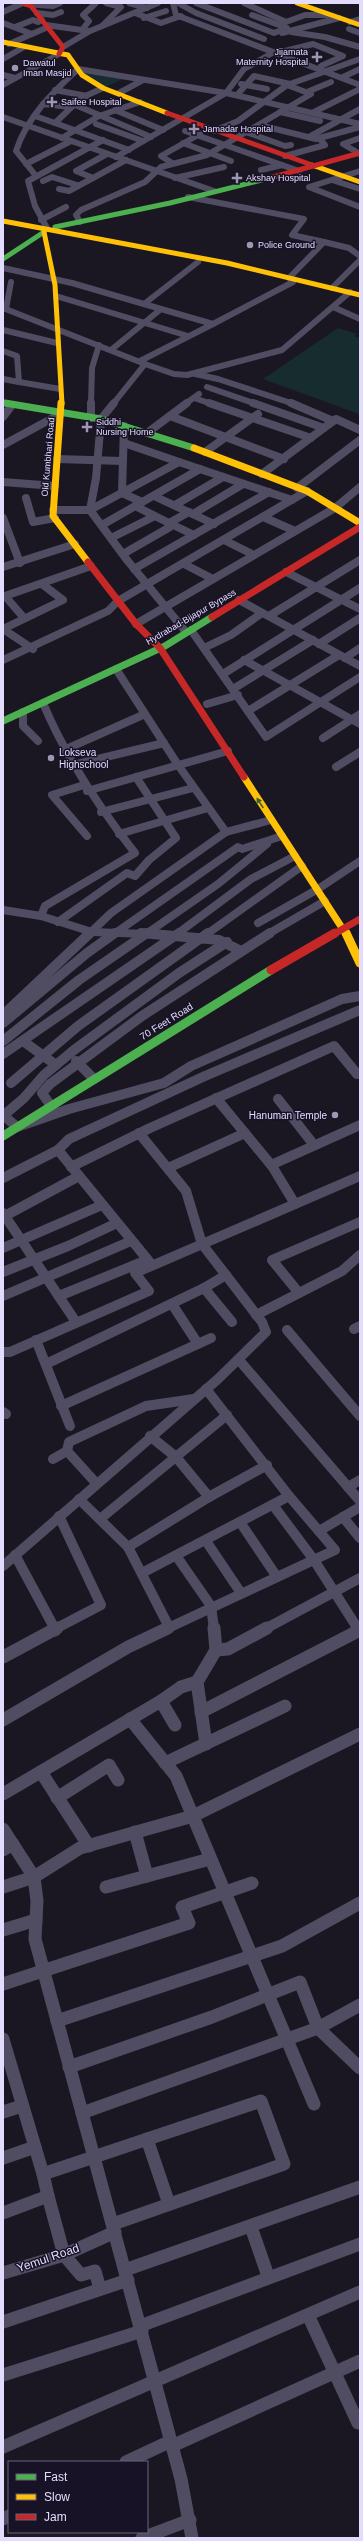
<svg xmlns="http://www.w3.org/2000/svg" width="363" height="2541" font-family="Helvetica,sans-serif">
	<rect width="100%" height="100%" fill="#1a1722"/>
	<!-- green -->
	<g fill="#172c2f">
		<polygon points="78,69 128,77 103,88"/>
		<polygon points="338,328 357,334 354,336 360,338 359,414 263,379"/>
	</g>
	<g fill="none" stroke-linecap="round" stroke-linejoin="round">
		<!-- street-far3 -->
		<g stroke="#504d62" stroke-width="6">
			<polyline points="129,3 147,8"/>
			<polyline points="173,3 176,15 360,85"/>
			<polyline points="178,3 196,13 264,39"/>
			<polyline points="196,3 274,33 287,28 252,15"/>
			<polyline points="244,3 286,22 305,15 328,15"/>
			<polyline points="26,4 53,6 60,3"/>
			<polyline points="3,12 23,3"/>
			<polyline points="37,13 53,15 61,12"/>
			<polyline points="135,13 161,23 181,16"/>
			<polyline points="144,18 166,11"/>
			<polyline points="350,22 360,19"/>
			<polyline points="3,23 32,34"/>
			<polyline points="46,25 89,31"/>
			<polyline points="102,26 121,7 106,3"/>
			<polyline points="15,27 33,20 38,22 42,20"/>
			<polyline points="349,29 360,33"/>
			<polyline points="82,30 89,21 83,15 96,3"/>
			<polyline points="291,32 325,37 360,47"/>
			<polyline points="282,33 339,18"/>
			<polyline points="9,44 48,27"/>
			<polyline points="63,47 90,31 158,3"/>
			<polyline points="277,53 313,44 343,56 321,66"/>
			<polyline points="3,59 24,47"/>
			<polyline points="3,75 15,78"/>
			<polyline points="343,77 360,69"/>
			<polyline points="241,84 267,89"/>
			<polyline points="3,85 59,54"/>
			<polyline points="55,90 87,96"/>
			<polyline points="307,92 331,82"/>
			<polyline points="119,93 143,80"/>
			<polyline points="237,95 254,76 290,84"/>
			<polyline points="43,104 70,107"/>
			<polyline points="73,104 151,137"/>
			<polyline points="115,110 163,130"/>
			<polyline points="280,112 320,121"/>
			<polyline points="314,112 360,89"/>
			<polyline points="35,116 55,123 81,98 103,88"/>
			<polyline points="3,117 214,191"/>
			<polyline points="55,123 129,150"/>
			<polyline points="96,124 143,141"/>
			<polyline points="259,125 316,139 360,127"/>
			<polyline points="185,131 299,171"/>
			<polyline points="214,131 238,121 287,85"/>
			<polyline points="243,131 285,146 291,145"/>
			<polyline points="309,137 360,109"/>
			<polyline points="62,138 99,116 140,102"/>
			<polyline points="360,138 343,144 360,154"/>
			<polyline points="183,143 231,161"/>
			<polyline points="107,154 76,171 93,178 126,160"/>
			<polyline points="285,156 325,145 319,138"/>
			<polyline points="116,157 226,93 244,69 274,52"/>
			<polyline points="172,163 161,156 200,134"/>
			<polyline points="26,164 71,141"/>
			<polyline points="261,170 282,165"/>
			<polyline points="360,171 309,187 360,207"/>
			<path d="M36,176l-20,-25c11,-34 36,-58 62,-82l148,24 134,31"/>
			<polyline points="175,178 224,167"/>
			<polyline points="332,180 360,189"/>
			<polyline points="43,181 52,177 77,185"/>
			<polyline points="59,189 69,191 93,178"/>
			<polyline points="188,197 304,219 292,235 324,242 289,278"/>
			<polyline points="41,220 66,207"/>
			<polyline points="80,222 76,215 81,210 145,182 161,167 207,155 311,94 287,85 360,59"/>
			<polyline points="47,228 35,206 28,181 103,140"/>
			<polyline points="324,242 349,248 360,256"/>
			<polyline points="3,268 72,283 161,309 111,350"/>
			<polyline points="332,288 360,260"/>
			<polyline points="56,296 188,336"/>
			<polyline points="144,304 198,262"/>
			<polyline points="333,307 360,319"/>
			<polyline points="3,308 145,364 113,404"/>
			<polyline points="6,309 11,282"/>
			<polyline points="213,324 293,282"/>
			<polyline points="3,330 57,343"/>
			<polyline points="3,351 17,356 19,382 3,379"/>
			<polyline points="140,361 213,324 161,309"/>
			<polyline points="145,364 174,374 187,375 282,350 350,292"/>
			<polyline points="195,374 218,379 294,404"/>
			<polyline points="19,382 60,389"/>
			<polyline points="207,387 256,404"/>
			<polyline points="194,398 212,404"/>
			<polyline points="91,404 92,368 99,345"/>
			<polyline points="185,404 199,394"/>
		</g>
		<!-- street-far2 -->
		<g stroke="#504d62" stroke-width="8">
			<polyline points="114,403 101,419 96,478 90,510 127,560 186,632"/>
			<polyline points="209,403 311,438"/>
			<polyline points="253,403 324,428"/>
			<polyline points="291,403 333,421"/>
			<polyline points="170,416 284,459"/>
			<polyline points="3,417 12,405"/>
			<polyline points="91,418 91,403"/>
			<polyline points="124,426 122,493 142,502"/>
			<polyline points="147,433 187,403"/>
			<polyline points="124,443 179,462"/>
			<polyline points="3,445 62,413"/>
			<polyline points="205,452 258,414"/>
			<polyline points="57,459 122,461"/>
			<polyline points="262,474 336,419 360,430"/>
			<polyline points="3,482 55,486"/>
			<polyline points="297,488 360,440"/>
			<polyline points="154,496 214,524"/>
			<polyline points="26,498 33,522 55,518"/>
			<polyline points="175,505 223,477"/>
			<polyline points="53,510 90,510 179,462 292,500"/>
			<polyline points="193,514 243,484"/>
			<polyline points="263,517 295,531"/>
			<polyline points="3,518 20,563"/>
			<polyline points="169,523 194,535"/>
			<polyline points="169,523 189,512"/>
			<polyline points="102,525 200,469"/>
			<polyline points="111,538 153,517"/>
			<polyline points="224,540 254,555"/>
			<polyline points="123,554 170,527 169,523 135,506"/>
			<polyline points="184,564 213,579"/>
			<polyline points="3,567 75,544"/>
			<polyline points="134,569 269,492"/>
			<polyline points="286,572 360,609"/>
			<polyline points="239,600 360,666"/>
			<polyline points="269,616 360,560"/>
			<polyline points="24,618 5,596 91,566"/>
			<polyline points="136,624 335,508 360,487"/>
			<polyline points="3,629 63,600 42,584"/>
			<polyline points="3,629 33,649"/>
			<polyline points="191,630 266,737 360,677"/>
			<polyline points="319,644 360,618"/>
			<polyline points="204,648 231,635 262,613"/>
			<polyline points="345,658 360,648"/>
			<polyline points="3,660 108,611 118,601 307,491"/>
			<polyline points="244,660 360,724"/>
			<polyline points="116,669 178,765 226,832"/>
			<polyline points="223,674 360,588"/>
			<polyline points="233,689 313,640"/>
			<polyline points="207,704 238,695"/>
			<polyline points="248,711 339,655"/>
			<polyline points="23,712 23,726 38,741"/>
			<polyline points="323,738 360,714"/>
			<polyline points="64,750 145,714"/>
			<polyline points="73,765 164,743"/>
			<polyline points="336,767 360,752"/>
			<polyline points="84,785 52,795 87,836"/>
			<polyline points="87,791 228,751"/>
			<polyline points="101,812 193,788"/>
			<polyline points="119,834 208,808"/>
			<polyline points="3,910 41,916 92,932 146,934"/>
			<path d="M41,916l4,-10 90,-53c-37,-47 -69,-95 -92,-150"/>
			<polyline points="58,922 127,873 135,876 149,860 176,838 136,777"/>
			<polyline points="258,923 318,889 360,861"/>
			<polyline points="89,934 111,913 226,832 271,820"/>
			<polyline points="114,934 238,847 242,849 282,836"/>
			<polyline points="146,934 218,884 267,844"/>
			<polyline points="177,934 251,879 295,856"/>
			<polyline points="207,934 302,866"/>
			<polyline points="268,934 325,901"/>
		</g>
		<!-- street-far1 -->
		<g stroke="#504d62" stroke-width="10">
			<polyline points="141,933 219,940 241,951"/>
			<polyline points="3,1015 90,933"/>
			<polyline points="3,1023 87,953 115,933"/>
			<polyline points="3,1041 79,980 147,933"/>
			<polyline points="23,1041 56,1065"/>
			<polyline points="3,1054 179,933"/>
			<polyline points="76,1061 94,1079"/>
			<polyline points="11,1083 78,1026 208,933"/>
			<polyline points="216,1098 272,1166 295,1204"/>
			<polyline points="278,1099 314,1145"/>
			<polyline points="51,1106 42,1093 50,1084 142,1016 270,933"/>
			<polyline points="3,1115 17,1127 69,1109 164,1083 191,1066 342,999 360,996"/>
			<polyline points="3,1116 24,1098 44,1075 74,1050 179,973 227,942"/>
			<polyline points="58,1150 69,1139 205,1076 360,1010"/>
			<polyline points="271,1165 360,1125"/>
			<polyline points="71,1167 150,1128 334,1046 357,1074 360,1073"/>
			<polyline points="168,1168 245,1133"/>
			<polyline points="3,1178 58,1150 152,1265"/>
			<polyline points="3,1213 76,1322"/>
			<polyline points="3,1217 79,1176"/>
			<polyline points="3,1248 102,1205"/>
			<polyline points="3,1272 68,1246 117,1223"/>
			<polyline points="204,1288 226,1275"/>
			<polyline points="299,1293 272,1260 360,1222"/>
			<polyline points="3,1296 131,1241"/>
			<polyline points="59,1296 147,1260"/>
			<polyline points="172,1304 198,1344"/>
			<polyline points="256,1315 342,1271 360,1255"/>
			<polyline points="354,1329 360,1326"/>
			<polyline points="287,1330 360,1416"/>
			<polyline points="36,1340 70,1426"/>
			<polyline points="3,1352 10,1352 149,1291 135,1273 360,1176"/>
			<polyline points="239,1360 360,1501"/>
			<polyline points="46,1364 204,1288 232,1322"/>
			<polyline points="61,1406 211,1338"/>
			<polyline points="3,1412 6,1414"/>
			<polyline points="67,1451 69,1442 146,1406 194,1399"/>
			<polyline points="53,1459 67,1451 96,1483"/>
			<polyline points="348,1487 360,1480"/>
			<polyline points="209,1497 267,1465"/>
			<polyline points="79,1499 128,1547 169,1627"/>
			<polyline points="273,1505 314,1560 358,1629"/>
			<polyline points="343,1517 360,1538"/>
			<polyline points="100,1519 227,1415"/>
			<polyline points="240,1522 277,1577"/>
			<polyline points="319,1531 360,1507"/>
			<polyline points="206,1541 241,1593"/>
			<polyline points="128,1547 209,1497 176,1457 150,1436"/>
			<polyline points="15,1555 55,1629"/>
			<polyline points="177,1557 211,1606 214,1629"/>
			<polyline points="3,1566 218,1379 266,1332 262,1322 202,1244 186,1191 139,1133"/>
			<polyline points="142,1573 289,1496"/>
			<polyline points="55,1629 101,1605 59,1516"/>
			<polyline points="166,1629 335,1550 289,1496 206,1389"/>
			<polyline points="265,1629 360,1578"/>
		</g>
		<!-- street -->
		<g stroke="#504d62" stroke-width="13">
			<polyline points="54,1628 55,1630"/>
			<polyline points="357,1628 359,1631"/>
			<polyline points="216,1650 228,1649 267,1628"/>
			<polyline points="3,1657 57,1628"/>
			<polyline points="161,1701 181,1687 197,1682"/>
			<polyline points="201,1712 360,1630"/>
			<polyline points="130,1719 176,1776 314,2104"/>
			<polyline points="3,1720 128,1647 168,1628"/>
			<polyline points="206,1744 197,1682 216,1650 214,1628"/>
			<polyline points="165,1763 285,1706"/>
			<polyline points="41,1772 89,1846"/>
			<polyline points="3,1794 161,1701 175,1725"/>
			<polyline points="57,1798 109,1765 118,1780"/>
			<polyline points="3,1829 34,1877 37,1901 35,1939 181,2479 192,2538"/>
			<polyline points="135,1832 147,1876"/>
			<polyline points="3,1850 13,1844"/>
			<polyline points="3,1887 34,1877 80,1848 193,1816 360,1734"/>
			<polyline points="106,1887 210,1859"/>
			<polyline points="3,1930 36,1920"/>
			<polyline points="3,1984 189,1923 182,1907 252,1883"/>
			<polyline points="57,2021 282,1946 360,1903"/>
			<polyline points="3,2039 43,2174"/>
			<polyline points="69,2067 212,2017 300,1982 318,2028 360,2068"/>
			<polyline points="3,2112 22,2106"/>
			<polyline points="82,2113 318,2028 360,2005"/>
			<polyline points="147,2139 169,2204"/>
			<polyline points="3,2158 35,2147"/>
			<polyline points="48,2196 64,2255 81,2275 95,2271 100,2289"/>
			<polyline points="3,2213 48,2196 43,2174 261,2101 284,2164 113,2224"/>
			<polyline points="251,2227 268,2276"/>
			<polyline points="125,2270 360,2187"/>
			<polyline points="3,2273 64,2255 115,2232"/>
			<polyline points="308,2315 358,2423"/>
			<polyline points="3,2322 128,2280"/>
			<polyline points="140,2326 360,2244"/>
			<polyline points="3,2375 142,2331"/>
			<polyline points="172,2446 360,2361"/>
			<polyline points="3,2447 360,2292"/>
			<polyline points="126,2462 171,2441"/>
			<polyline points="3,2519 9,2516"/>
			<polyline points="142,2538 190,2520"/>
		</g>
		<!-- fast-far2 -->
		<g stroke="#4caf50" stroke-width="5">
			<polyline points="55,227 170,203 266,179"/>
			<polyline points="3,259 44,232"/>
			<polyline points="3,403 11,404"/>
		</g>
		<!-- fast-far1 -->
		<g stroke="#4caf50" stroke-width="7">
			<polyline points="5,403 101,419 194,448"/>
			<polyline points="3,721 165,646 212,617"/>
		</g>
		<!-- fast -->
		<polyline stroke="#4caf50" stroke-width="9" points="3,1136 271,970"/>
		<!-- slow-far2 -->
		<g stroke="#ffc107" stroke-width="5">
			<polyline points="297,3 360,25"/>
			<polyline points="3,42 68,55 82,75 103,88 167,113"/>
			<polyline points="312,165 360,182"/>
			<polyline points="3,221 227,263 360,295"/>
			<polyline points="44,232 55,285 62,404"/>
		</g>
		<!-- slow-far1 -->
		<g stroke="#ffc107" stroke-width="7">
			<polyline points="61,403 53,516 88,562"/>
			<polyline points="194,448 307,491 360,523"/>
			<polyline points="244,777 346,934"/>
		</g>
		<!-- slow -->
		<polyline stroke="#ffc107" stroke-width="9" points="346,933 360,963"/>
		<!-- jam-far2 -->
		<g stroke="#c62828" stroke-width="5">
			<polyline points="23,3 31,6 63,47 59,54"/>
			<polyline points="167,113 312,165"/>
			<polyline points="266,179 360,153"/>
		</g>
		<!-- jam-far1 -->
		<g stroke="#c62828" stroke-width="7">
			<polyline points="88,562 136,624 160,648 244,777"/>
			<polyline points="212,617 360,527"/>
			<polyline points="334,934 360,919"/>
		</g>
		<!-- jam -->
		<polyline stroke="#c62828" stroke-width="9" points="271,970 335,933"/>
	</g>
	<!-- one-way arrows -->
	<defs><path id="oneway-solid" d="M-6-.8H1V-3.2L6.5 0L1 3.2V.8H-6Z"/></defs>
	<use fill="#32603c" href="#oneway-solid" transform="translate(260 803) rotate(-123)"/>
	<!-- markers -->
	<g fill="#9d97b0" stroke="#181227" stroke-width="1.5">
		<path d="M315 51h4v4h4v4h-4v4h-4v-4h-4v-4h4z"/>
		<circle cx="15" cy="68" r="4"/>
		<path d="M50 96h4v4h4v4h-4v4h-4v-4h-4v-4h4z"/>
		<path d="M192 123h4v4h4v4h-4v4h-4v-4h-4v-4h4z"/>
		<path d="M235 172h4v4h4v4h-4v4h-4v-4h-4v-4h4z"/>
		<circle cx="250" cy="245" r="4"/>
		<path d="M85 421h4v4h4v4h-4v4h-4v-4h-4v-4h4z"/>
		<circle cx="51" cy="758" r="4"/>
		<circle cx="335" cy="1115" r="4"/>
	</g>
	<g text-anchor="middle" stroke-width="3" stroke-linejoin="round" paint-order="stroke">
		<!-- far-poi labels -->
		<g font-size="9" fill="#e3dcfc" stroke="#181227" text-anchor="start">
			<text x="308" y="55" text-anchor="end">Jijamata<tspan x="308" dy="10">Maternity Hospital</tspan></text>
			<text x="23" y="66">Dawatul<tspan x="23" dy="10">Iman Masjid</tspan></text>
			<text x="61" y="105">Saifee Hospital</text>
			<text x="203" y="132">Jamadar Hospital</text>
			<text x="246" y="181">Akshay Hospital</text>
			<text x="258" y="248">Police Ground</text>
			<text x="96" y="425">Siddhi<tspan x="96" dy="10">Nursing Home</tspan></text>
		</g>
		<!-- far-street labels -->
		<g font-size="9" fill="#e3dcfc" stroke="#181227">
			<text transform="translate(48 457) rotate(-85)" y="3">Old Kumbhari Road</text>
			<text transform="translate(191 617) rotate(-30)" y="3">Hydrabad-Bijapur Bypass</text>
		</g>
		<!-- poi labels -->
		<g font-size="10" fill="#e3dcfc" stroke="#181227" text-anchor="start">
			<text x="59" y="756">Lokseva<tspan x="59" dy="12">Highschool</tspan></text>
			<text x="327" y="1119" text-anchor="end">Hanuman Temple</text>
		</g>
		<!-- street labels -->
		<g font-size="10" fill="#e3dcfc" stroke="#181227">
			<text transform="translate(166 1021) rotate(-32)" y="4">70 Feet Road</text>
		</g>
		<!-- near-street labels -->
		<g font-size="12" fill="#e3dcfc" stroke="#181227">
			<text transform="translate(48 2258) rotate(-19)" y="4">Yemul Road</text>
		</g>
	</g>
	<!-- border -->
	<rect width="363" height="2541" fill="none" stroke="#e3dcfc" stroke-width="8"/>
	<!-- legend -->
	<rect x="8" y="2461" width="140" height="72" fill="#181227" stroke="#69637c"/>
	<rect x="16" y="2474" width="20" height="6" fill="#4caf50" stroke="#69637c"/>
	<text x="44" y="2481" font-size="12" fill="#e3dcfc">Fast</text>
	<rect x="16" y="2494" width="20" height="6" fill="#ffc107" stroke="#69637c"/>
	<text x="44" y="2501" font-size="12" fill="#e3dcfc">Slow</text>
	<rect x="16" y="2514" width="20" height="6" fill="#c62828" stroke="#69637c"/>
	<text x="44" y="2521" font-size="12" fill="#e3dcfc">Jam</text>
</svg>
